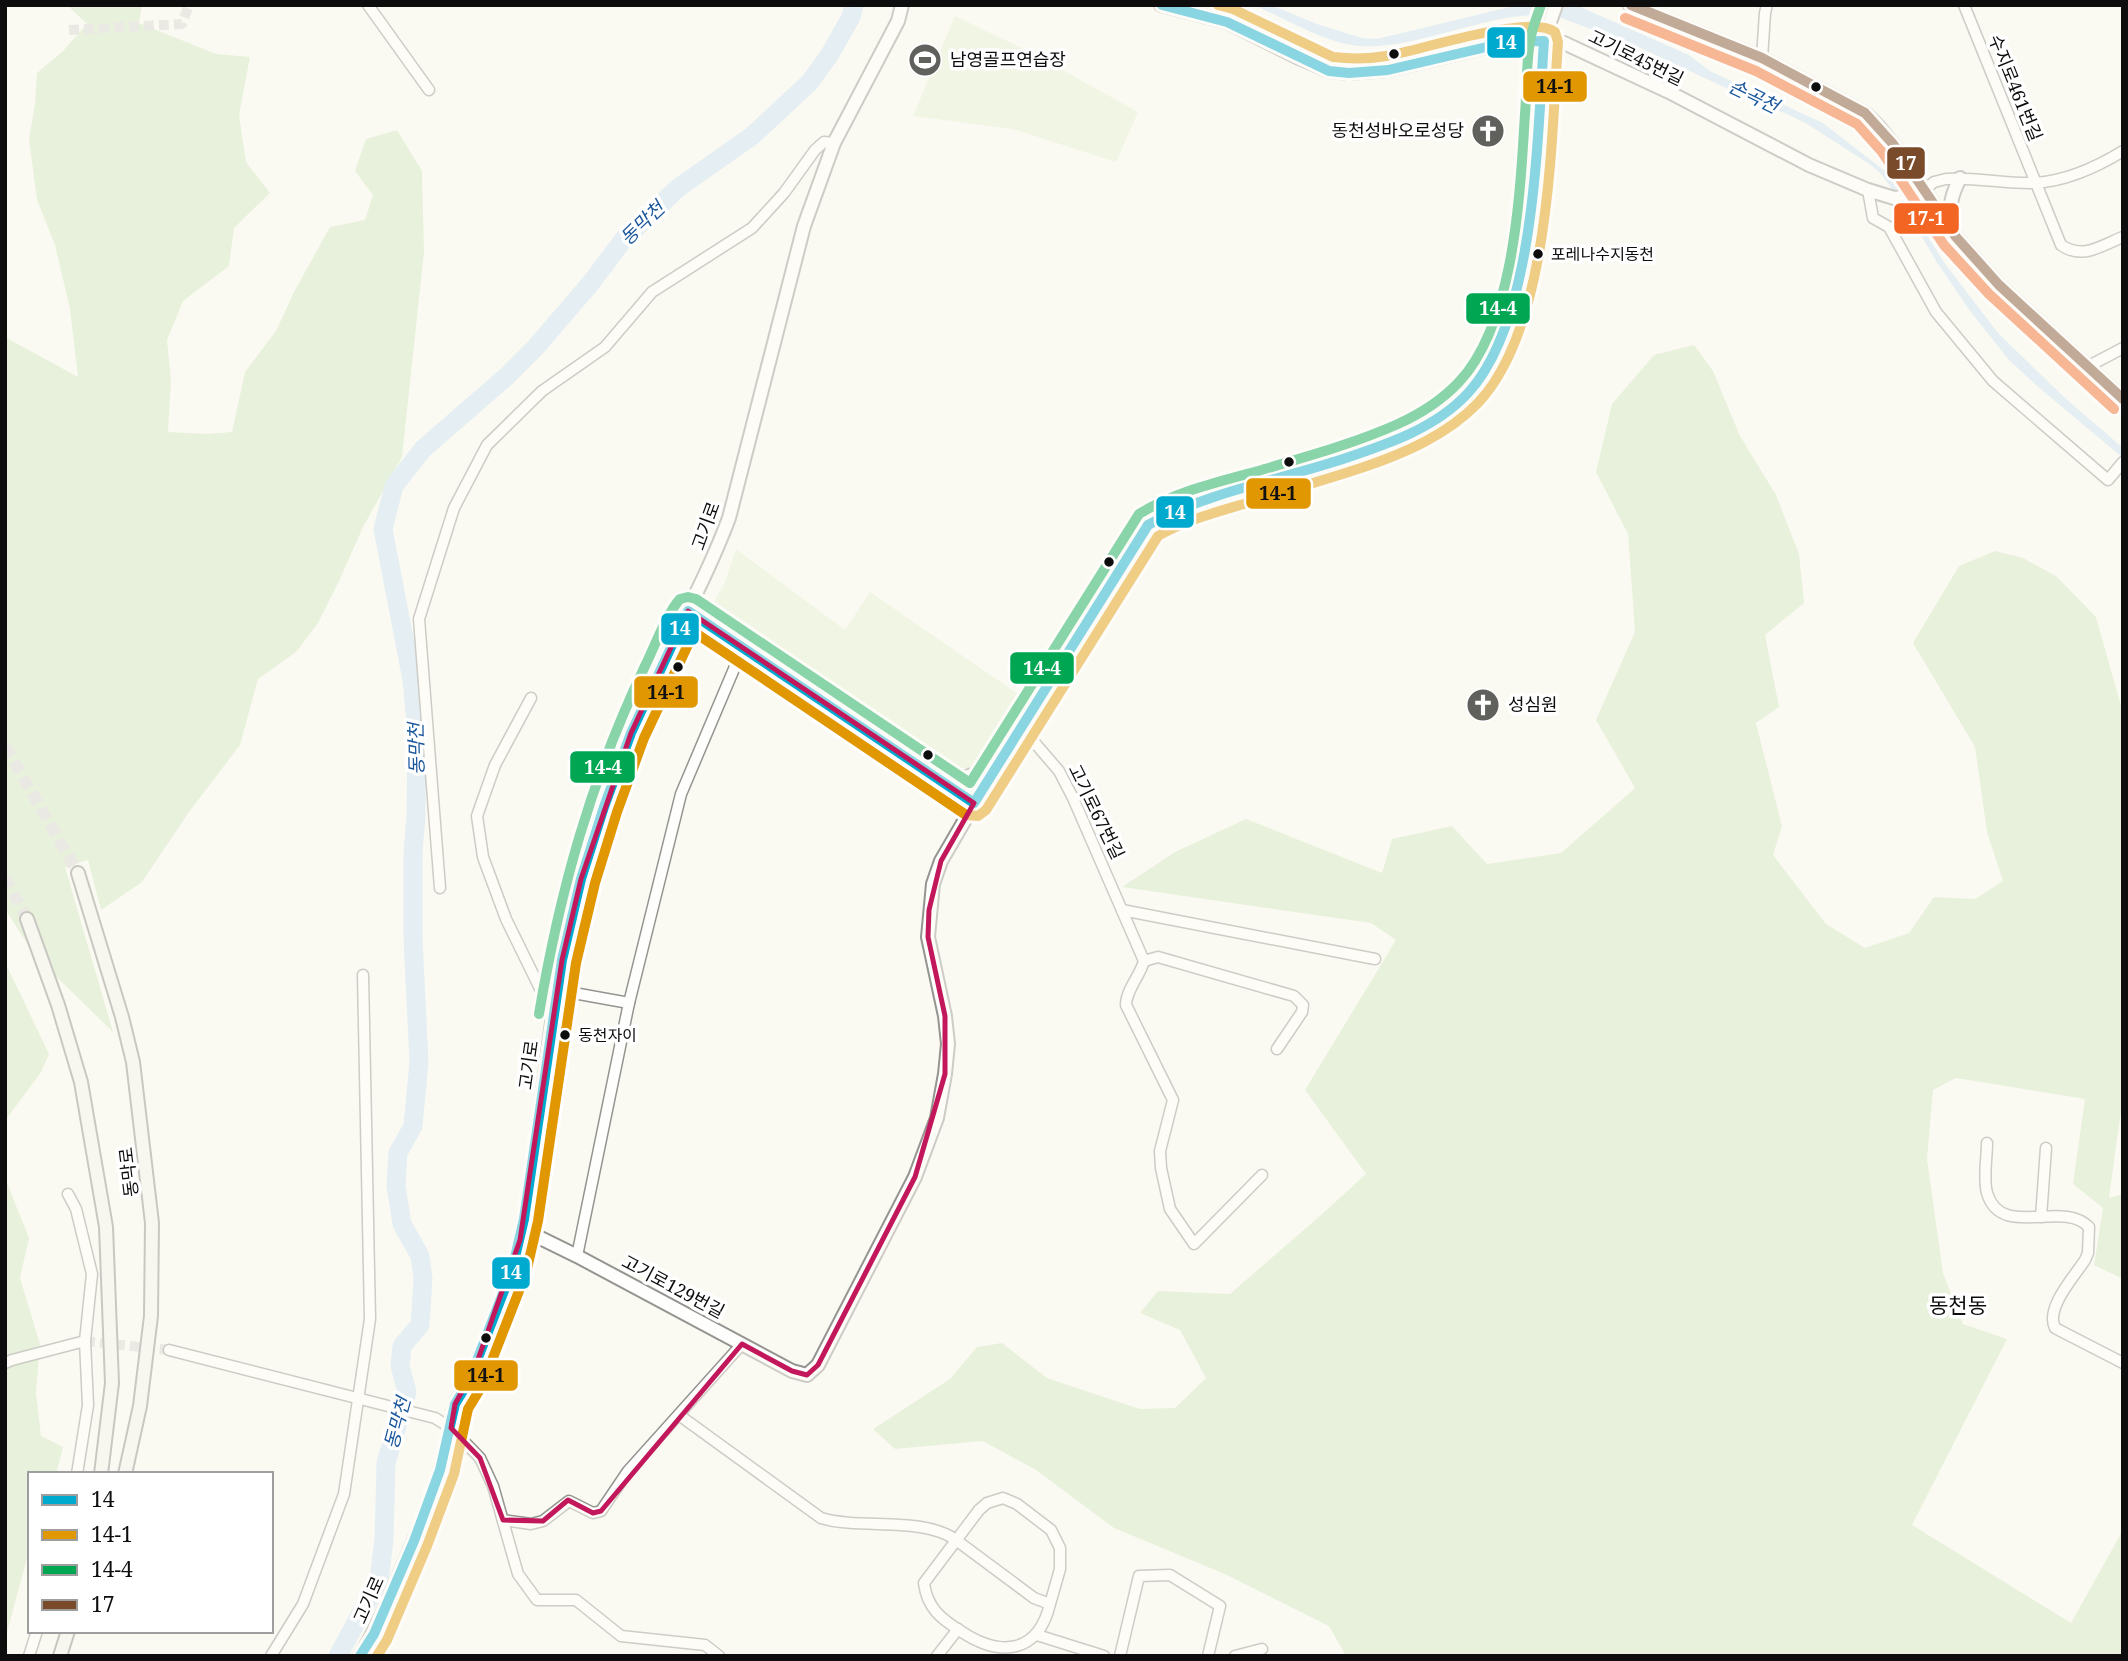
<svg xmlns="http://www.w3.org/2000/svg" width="2128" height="1661" font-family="'Noto Serif','Noto Sans KR',serif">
	<rect width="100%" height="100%" fill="#fbfaf2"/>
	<!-- green -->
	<g fill="#e2f0d2">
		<polygon points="955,16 1032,53 1138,112 1116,162 1013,129 913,116"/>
		<path d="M736,549l109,81 25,-38 151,104c-9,14 -37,63 -48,70 -8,4 -14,2 -22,0l-238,-162 12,-22z"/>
	</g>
	<!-- forest -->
	<g fill="#d1e7c0">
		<polygon points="67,5 142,5 139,23 216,54 250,57 239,115 246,162 270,193 234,228 229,266 183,301 167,340 171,380 168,432 206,434 232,432 245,372 276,331 294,292 330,227 365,220 373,195 355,171 366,139 397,130 422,171 424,252 402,457 363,527 340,579 318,623 296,652 258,679 240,745 189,812 142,882 101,910 88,860 65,867 113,1032 35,956 5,909 5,337 78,377 70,309 55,245 37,200 29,139 35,104 37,73 62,52 87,24"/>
		<polygon points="1694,345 1713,371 1740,436 1776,495 1799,554 1804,603 1765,635 1779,707 1756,723 1782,826 1773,855 1826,924 1865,948 1909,933 1934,897 1975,899 2003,881 1987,832 1975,747 1913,643 1959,566 1995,551 2023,558 2056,576 2096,617 2123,713 2123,1096 2109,1198 2123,1194 2123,1279 2094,1265 2103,1208 2073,1184 2085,1099 1956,1078 1933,1090 1927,1159 1943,1273 1963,1324 2007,1339 1912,1525 2071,1623 2123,1530 2123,1656 1346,1656 1329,1626 1227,1575 1114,1528 1036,1470 983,1441 895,1449 873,1429 950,1379 977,1347 1002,1343 1047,1378 1140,1409 1175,1408 1206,1378 1180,1330 1140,1313 1158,1291 1230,1294 1321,1215 1366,1174 1305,1090 1396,940 1371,923 1122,887 1175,852 1246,819 1382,873 1392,839 1452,826 1487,864 1561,853 1635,788 1596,720 1635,632 1628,534 1596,472 1612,404 1654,355"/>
		<polygon points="5,962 49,1054 41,1072 5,1121"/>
		<polygon points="5,1178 29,1238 20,1278 40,1344 36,1393 41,1436 63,1447 56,1474 30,1474 30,1547 5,1640"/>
	</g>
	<!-- water -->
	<path fill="#c9e2f3" d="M1254,5h17l46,19 45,14 15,1 141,-34h58l113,50 21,16 113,52 67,52 53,86 55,72 67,65 58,50v10l-86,-72 -28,-26 -39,-49 -34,-50 -32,-55 -22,-31 -11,-10 -64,-41 -20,-10 -35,-14 -118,-55 -78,-29c-64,-8 -133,34 -197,30 -31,-2 -76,-28 -105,-41z"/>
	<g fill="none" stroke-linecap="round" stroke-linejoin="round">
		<!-- river -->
		<polyline stroke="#c9e2f3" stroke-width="19" points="338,1656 379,1580 384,1540 386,1463 407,1392 400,1366 402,1346 420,1325 423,1278 420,1256 402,1224 396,1186 398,1153 413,1126 419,1062 413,939 413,851 416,817 417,735 412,680 383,529 394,486 423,449 507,376 535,348 590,284 624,239 678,188 752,136 810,82 830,54 851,17 854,5"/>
		<!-- minor-tunnel -->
		<g stroke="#d7d6d0" stroke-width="10" stroke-dasharray="10 5" stroke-linecap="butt">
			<polyline points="69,30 182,24 189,5"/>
			<polyline points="85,1341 169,1350"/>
		</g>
		<!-- secondary-tunnel -->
		<g stroke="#d7d6d0" stroke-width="12" stroke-dasharray="12 6" stroke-linecap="butt">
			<polyline points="5,746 78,873"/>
			<polyline points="5,877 27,919"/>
		</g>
		<defs>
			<g id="minor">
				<polyline points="368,5 429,90"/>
				<path d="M1964,5l97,240c22,15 39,1 62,-8"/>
				<polyline points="1762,58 1765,13 1767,5"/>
				<polyline points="1868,190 1873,218 1889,227 1936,312 1993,381 2108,480 2123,462"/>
				<path d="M1923,191l11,-9 12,-3c30,-2 59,5 89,4 30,-2 62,-16 88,-32"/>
				<polyline points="2087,367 2123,348"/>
				<polyline points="531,698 495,765 477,816 483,857 506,919 553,1015"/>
				<path d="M1022,728l37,43 14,27 71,163c-4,15 -18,29 -18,44l47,95 -13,51 1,17 9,41 24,35 68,-69"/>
				<polyline points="440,888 419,619 454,508 487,445 542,391 605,347 652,292 752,228 784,193 815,150 824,142 834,143"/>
				<polyline points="1122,910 1375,959"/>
				<polyline points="1144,961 1158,957 1294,996 1303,1005 1302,1012 1277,1049"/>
				<polyline points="557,990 629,1003"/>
				<path d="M1987,1143c0,15 -4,35 0,50 14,47 75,6 102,34l-1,26 -3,7c-11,17 -40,48 -30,68l68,35"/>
				<polyline points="68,1194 76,1209 92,1274 85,1341 88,1405 77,1474"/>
				<polyline points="2041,1217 2046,1148"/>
				<polyline points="577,1256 629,1003 681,794 742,650"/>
				<polyline points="169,1350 435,1418 451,1428 480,1458 493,1486 518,1574 537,1600 576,1600 621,1636 705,1645 719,1656"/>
				<polyline points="5,1363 12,1360 85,1341"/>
				<path d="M679,1415l142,103c40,12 102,-2 135,22l78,58 16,6c-12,50 -50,53 -88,28 -21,-13 -35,-24 -38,-49l55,-73 8,-7 16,-5 14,6 34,26 9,18v21l-10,35"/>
				<polyline points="503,1520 531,1524 543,1521 569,1501 593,1513 601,1511 628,1471 742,1344"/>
				<polyline points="1037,1635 1104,1656"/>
				<polyline points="29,1656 37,1631"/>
				<polyline points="271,1656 303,1604 344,1494 370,1319 363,975"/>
				<polyline points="937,1656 958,1629"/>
				<polyline points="1120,1656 1139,1576 1170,1575 1220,1606 1208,1656"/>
				<polyline points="1235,1656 1262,1649"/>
			</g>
			<g id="tertiary">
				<polyline points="1161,5 1227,22 1299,58 1329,71 1349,73 1388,70 1508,42 1544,41 1564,43 1669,92 1809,165 1868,190 1894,198 1912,196 1923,191"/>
				<polyline points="1630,5 1762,58 1865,113 1880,128 1893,144 1956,237 1999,285 2123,399"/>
				<path d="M1953,227c-5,-19 -2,-31 7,-49"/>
				<polyline points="688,611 974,803"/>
				<polyline points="940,776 960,779 996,767"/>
				<path d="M522,1229l55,27 215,115 15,4 11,-10 97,-188 22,-59 8,-44 3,-30 -3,-28 -17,-79 5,-53 8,-23 57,-98 24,-35 126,-203c27,-16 59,-25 89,-34 52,-15 106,-28 156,-50 32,-13 65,-32 86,-61 50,-69 55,-193 61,-276 1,-21 1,-43 4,-63 3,-12 8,-24 12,-36"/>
				<path d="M360,1656c15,-24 26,-50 37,-76 16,-37 33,-75 44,-113 6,-20 9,-39 13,-59 2,-9 15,-26 19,-37 18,-42 37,-86 47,-131 24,-113 26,-229 56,-341 19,-72 44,-143 74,-211 26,-57 57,-111 79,-170l75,-292 30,-83 64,-122 4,-16"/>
			</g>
			<g id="secondary">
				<polyline points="78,873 122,1017 133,1062 152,1223 151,1316 140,1406 125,1474"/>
				<polyline points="27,919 58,1005 81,1082 106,1227 112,1383 101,1474"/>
				<polyline points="60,1656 68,1631"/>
			</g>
		</defs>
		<!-- minor casing -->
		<use href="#minor" stroke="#949490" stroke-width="13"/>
		<!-- tertiary casing -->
		<use href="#tertiary" stroke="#949490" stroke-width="16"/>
		<!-- secondary casing -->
		<use href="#secondary" stroke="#8b8a87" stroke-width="16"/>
		<!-- minor -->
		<use href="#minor" stroke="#fefefd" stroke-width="10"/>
		<!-- tertiary -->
		<use href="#tertiary" stroke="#fefefd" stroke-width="12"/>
		<!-- secondary -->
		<use href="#secondary" stroke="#f4f4ea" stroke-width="12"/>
		<defs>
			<path id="bus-1" d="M360,1656l14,-22 40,-93 26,-71 15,-66 14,-23 43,-111 12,-51 38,-259 19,-81 23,-72 27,-74 57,-122 286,192 174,-278c60,-33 131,-45 195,-66 45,-15 93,-31 125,-66 68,-74 69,-255 76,-352l-36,1 -120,28 -39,3 -20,-2 -102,-49 -65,-17"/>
			<path id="bus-2" d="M377,1656l10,-16 40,-94 27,-72 14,-65 14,-23 44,-113 12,-52 38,-258 19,-80 22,-71 27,-74 50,-106 272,183 12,1 8,-6 172,-274c28,-16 59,-24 89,-33 39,-12 78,-23 117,-36 41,-14 83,-32 114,-64 72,-76 73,-260 80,-361l-3,-10c-25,-19 -136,19 -169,24 -17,3 -36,3 -53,1l-100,-48 -15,-4"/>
			<path id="bus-3" d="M539,1014c21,-124 52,-235 106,-348 9,-18 22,-53 35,-67l8,-2 8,2 274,184 169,-269c36,-22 78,-32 119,-43 47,-14 95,-27 140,-47 22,-10 44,-24 61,-42 56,-60 61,-189 66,-268 2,-24 1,-49 5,-73 2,-13 7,-24 11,-36"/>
			<polyline id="bus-4" points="1631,5 1762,58 1865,113 1893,144 1956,237 1999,285 2123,399"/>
			<polyline id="bus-5" points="1625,18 1756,71 1857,124 1882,152 1944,245 1989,294 2114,409"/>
		</defs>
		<!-- bus-1 casing -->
		<use href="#bus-1" stroke="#fff" stroke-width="16"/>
		<!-- bus-2 casing -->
		<use href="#bus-2" stroke="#fff" stroke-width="16"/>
		<!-- bus-3 casing -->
		<use href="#bus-3" stroke="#fff" stroke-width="16"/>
		<!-- bus-4 casing -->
		<use href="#bus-4" stroke="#fff" stroke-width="16"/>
		<!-- bus-5 casing -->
		<use href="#bus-5" stroke="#fff" stroke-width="16"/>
		<!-- bus-1 -->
		<use href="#bus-1" stroke="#00a9ce" stroke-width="10"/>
		<!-- bus-2 -->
		<use href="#bus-2" stroke="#e09701" stroke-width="10"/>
		<!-- bus-3 -->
		<use href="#bus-3" stroke="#00a651" stroke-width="10"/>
		<!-- bus-4 -->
		<use href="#bus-4" stroke="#7a4b2a" stroke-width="10"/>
		<!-- bus-5 -->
		<use href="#bus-5" stroke="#f26522" stroke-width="10"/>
	</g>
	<!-- marked area -->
	<path d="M0 0H2128V1661H0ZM688,611l286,192 -33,58 -12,49 -1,27 17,79v58l-30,103 -97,188 -11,10 -15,-4 -50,-27 -141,167 -8,2 -25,-13 -25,21 -40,-1 -23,-62 -29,-30 4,-24 20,-36 45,-128 42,-280 19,-81 50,-146z" fill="#fbfaf2" fill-opacity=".55" fill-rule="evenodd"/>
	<path fill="none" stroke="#c2185b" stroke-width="5" stroke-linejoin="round" d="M688,611l286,192 -33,58 -12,49 -1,27 17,79v58l-30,103 -97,188 -11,10 -15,-4 -50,-27 -141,167 -8,2 -25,-13 -25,21 -40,-1 -23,-62 -29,-30 4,-24 20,-36 45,-128 42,-280 19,-81 50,-146z"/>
	<!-- icons -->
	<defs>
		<symbol id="stadium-disc" viewBox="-11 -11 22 22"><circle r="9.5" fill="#60605d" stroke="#fff"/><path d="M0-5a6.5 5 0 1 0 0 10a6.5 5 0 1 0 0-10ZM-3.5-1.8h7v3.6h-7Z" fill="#fff"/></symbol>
		<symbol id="church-disc" viewBox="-11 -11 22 22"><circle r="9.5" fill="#60605d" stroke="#fff"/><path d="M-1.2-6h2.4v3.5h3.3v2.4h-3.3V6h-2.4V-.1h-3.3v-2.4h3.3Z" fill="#fff"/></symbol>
	</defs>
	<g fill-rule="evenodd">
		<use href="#stadium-disc" x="906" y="41" width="38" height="38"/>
		<use href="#church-disc" x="1469" y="112" width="38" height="38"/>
		<use href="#church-disc" x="1464" y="686" width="38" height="38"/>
	</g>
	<!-- markers -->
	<g fill="#0d0d0d" stroke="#fff" stroke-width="2.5">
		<circle cx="1394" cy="54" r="6"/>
		<circle cx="1816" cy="87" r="6"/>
		<circle cx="1538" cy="254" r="6"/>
		<circle cx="1289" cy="462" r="6"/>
		<circle cx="1109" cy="562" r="6"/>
		<circle cx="678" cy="667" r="6"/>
		<circle cx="928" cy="755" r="6"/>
		<circle cx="565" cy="1035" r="6"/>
		<circle cx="486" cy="1338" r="6"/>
	</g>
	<g text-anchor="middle" stroke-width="7" stroke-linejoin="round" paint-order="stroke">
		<!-- bus labels -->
		<g font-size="16" fill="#0d0d0d" stroke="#fff" text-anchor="start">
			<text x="1551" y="260">포레나수지동천</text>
			<text x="578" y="1041">동천자이</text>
		</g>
		<!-- street labels -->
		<g font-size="18" fill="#0d0d0d" stroke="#fff">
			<text transform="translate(1636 58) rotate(26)" y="6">고기로45번길</text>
			<text transform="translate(2015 88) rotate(68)" y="6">수지로461번길</text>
			<text transform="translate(706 526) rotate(-70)" y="6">고기로</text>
			<text transform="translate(1096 812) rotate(64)" y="6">고기로67번길</text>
			<text transform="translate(529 1065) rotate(-82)" y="6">고기로</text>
			<text transform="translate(129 1172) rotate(-97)" y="6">동막로</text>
			<text transform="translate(673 1287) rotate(28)" y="6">고기로129번길</text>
			<text transform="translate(369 1600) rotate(-66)" y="6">고기로</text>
		</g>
		<!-- poi labels -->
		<g font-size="18" fill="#0d0d0d" stroke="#fff" text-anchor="start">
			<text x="950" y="66">남영골프연습장</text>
			<text x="1464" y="137" text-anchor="end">동천성바오로성당</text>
			<text x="1508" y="711">성심원</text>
		</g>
		<!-- water labels -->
		<g font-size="19" font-style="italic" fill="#1a579c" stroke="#fff">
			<text transform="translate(1754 96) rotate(26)" y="7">손곡천</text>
			<text transform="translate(642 223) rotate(-44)" y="7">동막천</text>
			<text transform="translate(416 749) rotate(-91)" y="7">동막천</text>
			<text transform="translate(397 1423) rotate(-75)" y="7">동막천</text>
		</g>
		<!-- quarter labels -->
		<g font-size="21" fill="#0d0d0d" stroke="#fff">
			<text x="1958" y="1313">동천동</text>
		</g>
	</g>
	<g stroke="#fff" stroke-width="2.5">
		<rect x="1486" y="26" width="40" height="33" rx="7" fill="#00a9ce"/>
		<rect x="1522" y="70" width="66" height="33" rx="7" fill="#e09701"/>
		<rect x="1886" y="146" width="40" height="34" rx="7" fill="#7a4b2a"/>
		<rect x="1893" y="202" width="67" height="33" rx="7" fill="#f26522"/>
		<rect x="1465" y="292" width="66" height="33" rx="7" fill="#00a651"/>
		<rect x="1245" y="477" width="67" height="33" rx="7" fill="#e09701"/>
		<rect x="1155" y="495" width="40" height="34" rx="7" fill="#00a9ce"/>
		<rect x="660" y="612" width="40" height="34" rx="7" fill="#00a9ce"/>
		<rect x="1009" y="651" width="66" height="34" rx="7" fill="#00a651"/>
		<rect x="633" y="675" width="66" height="34" rx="7" fill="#e09701"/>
		<rect x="569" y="750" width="67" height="34" rx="7" fill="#00a651"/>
		<rect x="491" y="1256" width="40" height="34" rx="7" fill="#00a9ce"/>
		<rect x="453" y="1359" width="66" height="33" rx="7" fill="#e09701"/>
	</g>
	<g font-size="19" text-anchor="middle" font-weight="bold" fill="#fff">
		<text x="1506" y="49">14</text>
		<text x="1906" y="170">17</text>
		<text x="1926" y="225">17-1</text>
		<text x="1498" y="315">14-4</text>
		<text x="1175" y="519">14</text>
		<text x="680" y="635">14</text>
		<text x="1042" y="675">14-4</text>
		<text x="603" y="774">14-4</text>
		<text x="511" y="1279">14</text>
	</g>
	<g font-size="19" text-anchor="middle" font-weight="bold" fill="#111">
		<text x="1555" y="93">14-1</text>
		<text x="1278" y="500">14-1</text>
		<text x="666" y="699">14-1</text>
		<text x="486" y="1382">14-1</text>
	</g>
	<!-- border -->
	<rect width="2128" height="1661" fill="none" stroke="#0d0d0d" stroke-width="14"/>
	<!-- legend -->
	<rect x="28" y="1472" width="245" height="161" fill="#ffffff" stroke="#9e9e9e" stroke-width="2"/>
	<rect x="42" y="1495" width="35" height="10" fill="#00a9ce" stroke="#9e9e9e" stroke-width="2"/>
	<text x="91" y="1507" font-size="21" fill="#0d0d0d">14</text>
	<rect x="42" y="1530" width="35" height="10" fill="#e09701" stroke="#9e9e9e" stroke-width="2"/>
	<text x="91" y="1542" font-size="21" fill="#0d0d0d">14-1</text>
	<rect x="42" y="1565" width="35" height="10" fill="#00a651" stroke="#9e9e9e" stroke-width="2"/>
	<text x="91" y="1577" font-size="21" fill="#0d0d0d">14-4</text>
	<rect x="42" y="1600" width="35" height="10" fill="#7a4b2a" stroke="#9e9e9e" stroke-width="2"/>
	<text x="91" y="1612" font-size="21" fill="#0d0d0d">17</text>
</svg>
